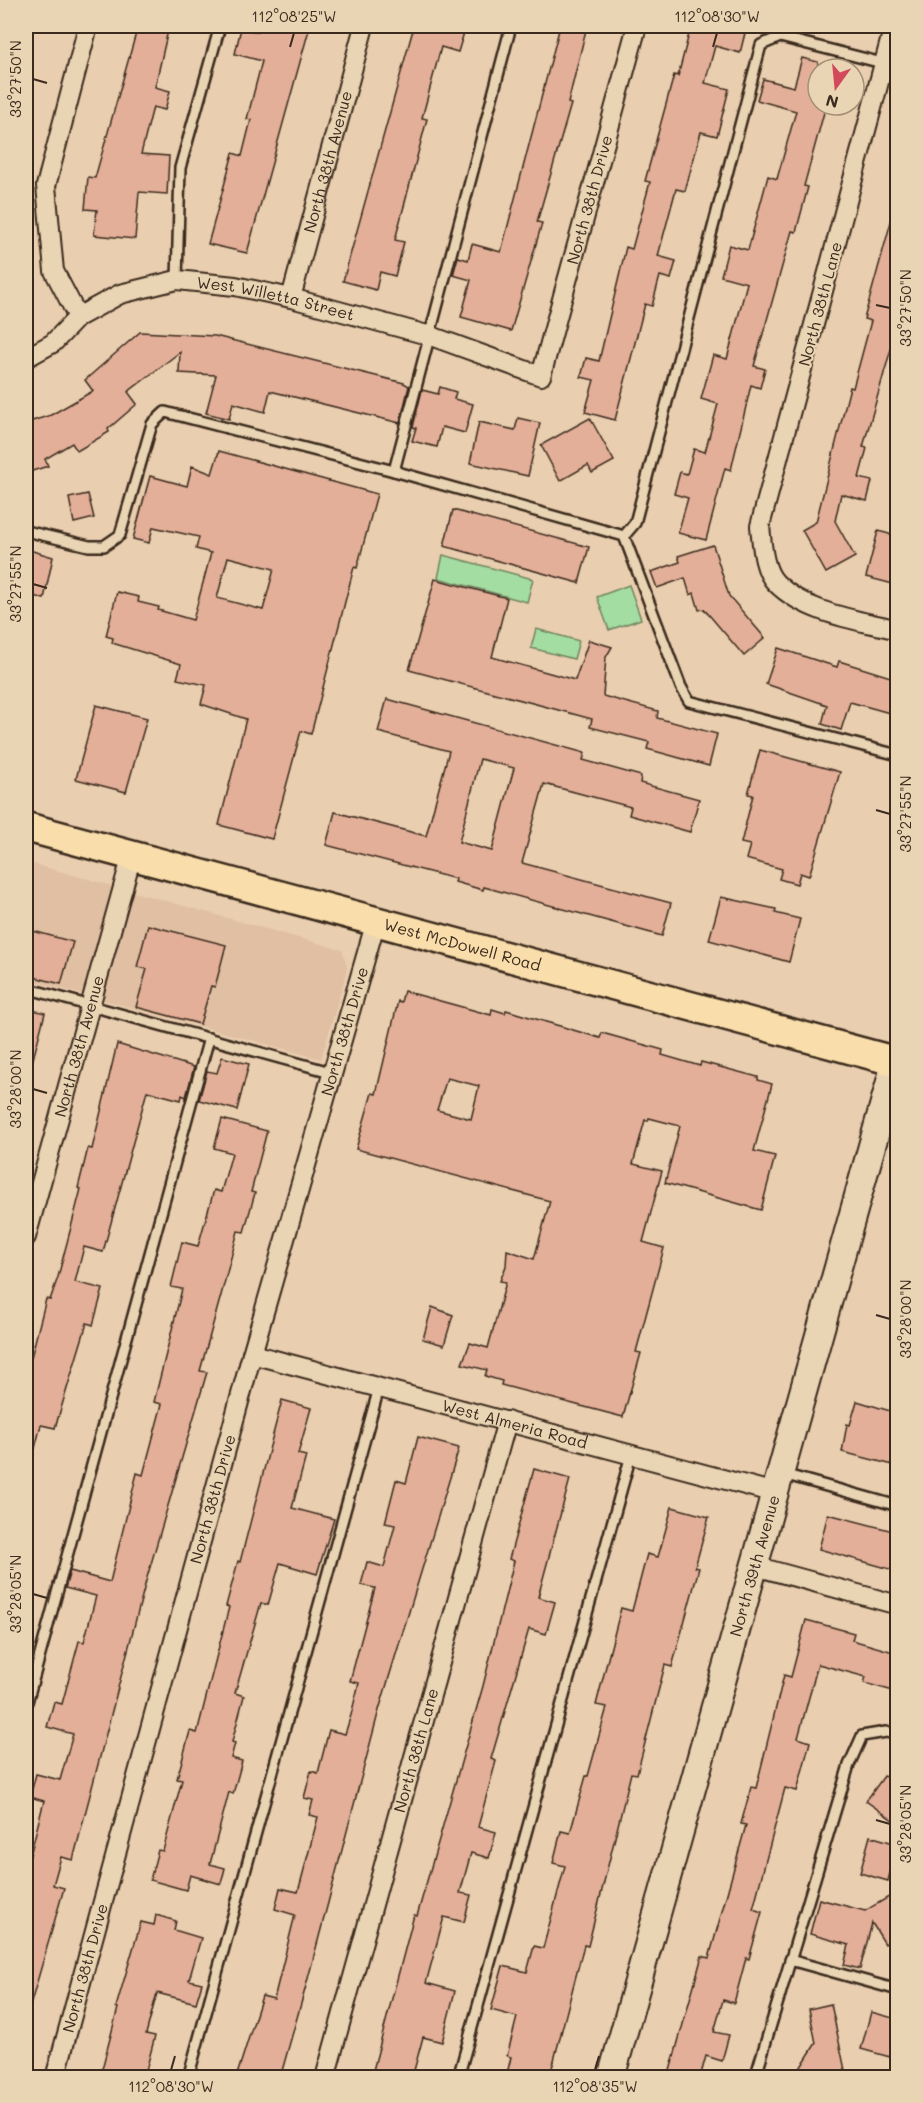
<svg xmlns="http://www.w3.org/2000/svg" width="923" height="2103" font-family="Mali,sans-serif">
	<rect width="100%" height="100%" fill="#e9ceaf"/>
	<filter id="ink" filterUnits="userSpaceOnUse"><feTurbulence type="fractalNoise" baseFrequency=".0167" numOctaves="2"/><feDisplacementMap in="SourceGraphic" scale="12" xChannelSelector="R" yChannelSelector="G"/><feConvolveMatrix kernelMatrix="1 2 1 2 8 2 1 2 1" color-interpolation-filters="sRGB"/></filter>
	<g filter="url(#ink)">
		<!-- built -->
		<polygon fill="#e0bfa2" points="26,862 342,950 347,966 346,974 321,1059 26,979"/>
		<!-- green -->
		<g fill="#a4dda2" stroke="#708460" stroke-width="1.5">
			<polygon points="443,555 533,579 527,602 438,578"/>
			<polygon points="629,585 641,619 609,630 597,597"/>
			<polygon points="536,629 579,641 574,659 531,648"/>
		</g>
		<!-- building -->
		<g fill="#e3af98" stroke="#3b2a1e" stroke-width="1.5" fill-rule="evenodd">
			<polygon points="138,26 169,26 155,87 170,91 165,110 153,107 141,154 169,156 167,194 139,192 135,239 94,235 97,210 85,209 88,177 95,178"/>
			<polygon points="259,26 310,26 247,253 208,244 233,153 242,156 251,120 247,119 262,61 235,54 241,28 258,32"/>
			<polygon points="414,26 466,26 458,52 441,47 422,118 427,119 395,240 404,242 395,276 380,272 376,290 343,281"/>
			<polygon points="560,26 587,26 568,103 571,104 537,222 542,223 511,331 461,317 471,280 453,275 458,257 468,260 472,244 501,252"/>
			<polygon points="691,26 709,26 745,33 740,53 715,46 705,83 729,89 717,136 701,132 685,191 676,189 658,256 676,261 671,279 660,276 652,306 645,304 615,420 585,412 594,380 581,377 586,358 599,361 626,247 632,249 650,182 645,181 674,75 678,76"/>
			<polygon points="802,58 818,62 818,105 826,105 804,186 808,187 796,232 792,231 754,366 765,369 760,388 751,385 731,470 725,468 706,540 678,533 688,498 674,494 680,472 687,474 694,449 705,452 718,404 701,399 713,355 727,359 747,283 721,276 729,245 748,250 768,176 777,179 796,111 757,100 763,79 794,87"/>
			<polygon points="892,218 897,219 897,328 863,447 867,448 859,478 872,481 867,501 841,494 835,521 855,557 826,573 802,530 816,522 850,387 853,388 871,321 864,319"/>
			<polygon points="140,332 215,336 404,383 409,386 400,423 270,391 265,412 233,403 229,419 206,413 216,375 179,373 180,352 128,392 137,404 108,429 109,432 77,451 72,443 45,459 48,466 26,473 26,423 51,415 93,391 85,380"/>
			<polygon points="440,387 456,392 454,399 473,404 465,433 442,427 437,447 412,441 416,428 413,427 422,390 438,394"/>
			<polygon points="518,418 540,423 528,476 470,463 479,422 515,430"/>
			<polygon points="590,418 614,461 592,473 588,465 560,481 541,445"/>
			<path d="M219,451l158,43 -20,74 -3,-1 -43,167 -10,-3 -29,108 -53,-14 27,-106 -45,-15 5,-19 -29,-6 4,-15 -69,-21 1,-5 -7,-2 11,-44 22,5 -1,5 21,5 -1,3 35,10 18,-67 -15,-4 3,-12 -46,-10 -4,16 -16,-4 17,-63 37,10 5,-20 20,8zM228,557l46,12 -11,41 -46,-12z"/>
			<polygon points="88,494 94,518 74,523 69,498"/>
			<polygon points="453,510 589,547 579,583 444,546"/>
			<polygon points="878,531 897,536 897,585 866,577"/>
			<polygon points="713,545 729,596 765,638 744,656 704,609 699,610 694,593 690,595 685,578 657,588 651,572 680,562 678,556"/>
			<polygon points="26,549 53,557 44,599 26,594"/>
			<polygon points="435,579 507,598 492,657 575,680 589,640 612,647 606,657 603,696 658,711 657,718 717,734 709,766 647,749 649,742 590,727 592,719 409,670"/>
			<polygon points="778,648 837,667 839,661 897,679 897,715 850,702 841,730 822,724 827,705 766,684"/>
			<path d="M387,699l198,54 -2,7 58,16 -1,7 59,16 -9,33 -61,-17 2,-8 -87,-23 -22,79 149,40 -9,33 -178,-49 -1,3 -28,-8 1,-3 -130,-34 9,-33 91,24 23,-85 -71,-19zM480,759l34,9 -22,83 -33,-9z"/>
			<polygon points="96,705 147,718 126,792 76,779"/>
			<polygon points="760,750 840,772 809,876 800,873 797,884 779,879 782,869 746,859 750,845 741,843 753,795 748,794"/>
			<polygon points="721,897 776,909 775,913 800,919 789,962 709,940"/>
			<polygon points="148,925 226,945 215,987 211,986 200,1024 136,1007 147,969 137,967"/>
			<polygon points="26,929 73,942 61,984 26,975"/>
			<path d="M404,991l87,24 1,-6 13,4 1,-3 94,28 2,-5 61,17 -1,5 38,11 1,-4 57,15v3l14,4 -18,67 21,5 -14,54 -96,-27 15,-57 -31,-8 -1,3 -3,-1 -12,44 29,7 -19,71 21,6 -28,104 5,1 -18,64 -122,-32 1,-4 -17,-5 2,-6 -25,-6 8,-21 18,5 18,-66 -6,-1 6,-15 1,-16 27,9 16,-58 -194,-52 16,-56 4,1 22,-93 3,1zM447,1078l32,8 -8,33 -34,-9z"/>
			<polygon points="26,1008 45,1013 31,1067 26,1066"/>
			<polygon points="117,1044 194,1067 186,1097 182,1095 181,1100 147,1091 103,1252 84,1247 75,1282 103,1289 93,1325 87,1323 55,1428 41,1425 31,1464 26,1463 26,1377 46,1299 50,1300 58,1277 81,1189 78,1188 88,1148 92,1149"/>
			<polygon points="222,1057 249,1064 237,1110 199,1100 207,1071 217,1073"/>
			<polygon points="222,1119 267,1131 251,1192 255,1193 244,1232 238,1231 223,1288 200,1371 207,1372 146,1581 73,1860 61,1857 53,1885 64,1888 31,2003 26,2002 26,1871 44,1801 30,1797 36,1774 60,1780 73,1734 47,1727 54,1702 62,1704 79,1641 84,1642 96,1596 65,1588 70,1571 110,1582 137,1473 143,1475 162,1404 154,1402 182,1289 171,1287 182,1242 198,1246 214,1190 221,1192 232,1153 214,1148"/>
			<polygon points="432,1307 453,1315 444,1345 423,1339"/>
			<polygon points="282,1400 311,1408 298,1454 306,1456 292,1508 334,1519 317,1574 280,1563 268,1605 261,1603 235,1693 244,1696 232,1742 235,1743 231,1758 242,1761 233,1794 229,1792 210,1864 225,1868 221,1884 190,1875 186,1890 150,1880 158,1850 163,1851 182,1780 177,1779 190,1731 197,1733 229,1607 226,1606 238,1561 240,1562"/>
			<polygon points="857,1401 897,1413 897,1466 842,1452 847,1424 850,1425"/>
			<polygon points="418,1437 459,1448 379,1710 306,1986 280,2078 236,2078 262,1996 274,1999 295,1915 275,1909 280,1888 298,1892 318,1817 309,1815 313,1800 304,1798 311,1771 318,1773 329,1730 345,1734 351,1715 359,1683 350,1681 375,1588 361,1585 367,1562 384,1567 395,1525 385,1523 396,1480 406,1483"/>
			<polygon points="534,1469 570,1479 538,1597 555,1602 546,1634 529,1629 491,1759 496,1761 478,1827 496,1832 489,1858 471,1853 460,1893 471,1895 464,1922 444,1917 426,1983 455,1991 442,2042 423,2037 412,2078 371,2078 414,1915 417,1916 483,1686 514,1561 509,1559"/>
			<polygon points="672,1507 709,1517 695,1567 699,1568 672,1667 665,1665 637,1774 631,1773 599,1902 588,1946 584,1945 552,2068 548,2078 506,2078 511,2057 507,2056 517,2017 491,2010 503,1966 527,1972 534,1946 543,1948 565,1866 553,1863 561,1831 570,1833 586,1776 588,1776 607,1707 596,1705 621,1608 632,1611 647,1554 658,1557"/>
			<polygon points="828,1514 897,1532 897,1571 819,1549"/>
			<polygon points="806,1620 854,1633 852,1640 897,1653 897,1692 864,1683 866,1677 818,1664 798,1738 810,1742 797,1791 785,1788 753,1909 762,1912 749,1959 746,1958 734,2003 723,2000 714,2032 729,2035 722,2061 706,2056 700,2078 668,2078 702,1956 709,1958 746,1825 741,1824 751,1787 756,1788 784,1675 791,1677"/>
			<polygon points="884,1776 897,1785 897,1823 866,1801"/>
			<polygon points="870,1836 897,1844 888,1881 860,1873"/>
			<polygon points="892,1895 897,1905 897,1937 885,1944 872,1923 860,1969 844,1965 849,1945 810,1934 819,1899 865,1911"/>
			<polygon points="156,1915 176,1921 174,1930 201,1938 189,1980 202,1983 196,2003 157,1993 146,2034 155,2036 144,2078 132,2078 102,2069 118,2008 116,2007 141,1922 154,1925"/>
			<polygon points="831,2004 845,2070 840,2078 794,2078 816,2043 809,2009"/>
			<polygon points="871,2012 897,2019 897,2059 861,2049"/>
		</g>
		<g fill="none" stroke-linecap="round" stroke-linejoin="round">
			<defs>
				<g id="lane">
					<polyline points="177,280 180,168 220,26"/>
					<polyline points="394,471 511,26"/>
					<polyline points="26,531 89,546 104,546 120,535 152,424 165,412 394,471 624,536 681,687 689,701 898,755"/>
					<polyline points="624,536 635,523 761,45 780,37 898,67"/>
					<polyline points="26,988 334,1073"/>
					<polyline points="783,1474 898,1506"/>
					<polyline points="26,1706 209,1038"/>
					<polyline points="790,1960 898,1990"/>
					<polyline points="188,2078 379,1388"/>
					<polyline points="458,2078 631,1455"/>
					<polyline points="755,2078 849,1765 862,1736 886,1732 898,1735"/>
				</g>
				<g id="street">
					<path d="M894,26l-134,500c2,18 3,44 16,57 31,31 82,37 122,47"/>
					<path id="s1" d="M291,298l73,-272"/>
					<polyline points="78,317 54,271 46,186 88,26"/>
					<path id="s2" d="M26,358l27,-15 25,-26 42,-23 57,-14 58,6 56,12 140,38 110,40 96,-350"/>
					<path id="s3" d="M26,1237l106,-382"/>
					<path id="s4" d="M252,1354l523,139"/>
					<polyline points="755,1566 898,1605"/>
					<path id="s5" d="M55,2078l197,-724 124,-433"/>
					<path id="s6" d="M325,2078l182,-657"/>
				</g>
				<g id="secondary">
					<path id="s7" d="M611,2078l287,-1025"/>
				</g>
				<g id="primary">
					<path id="s8" d="M26,827l872,235"/>
				</g>
			</defs>
			<!-- lane casing -->
			<use href="#lane" stroke="#3b2a1e" stroke-width="14"/>
			<!-- street casing -->
			<use href="#street" stroke="#3b2a1e" stroke-width="22"/>
			<!-- secondary casing -->
			<use href="#secondary" stroke="#3b2a1e" stroke-width="30"/>
			<!-- primary casing -->
			<use href="#primary" stroke="#3b2a1e" stroke-width="33"/>
			<!-- lane -->
			<use href="#lane" stroke="#e9d4b3" stroke-width="9"/>
			<!-- street -->
			<use href="#street" stroke="#e9d4b3" stroke-width="18"/>
			<!-- secondary -->
			<use href="#secondary" stroke="#e9d4b3" stroke-width="26"/>
			<!-- primary -->
			<use href="#primary" stroke="#f9deab" stroke-width="28"/>
		</g>
	</g>
	<!-- ticks -->
	<path fill="none" stroke="#3b2a1e" stroke-width="2" d="M290,47l4,-14M713,47l4,-14M33,79l14,4M876,305l14,3M33,584l14,4M876,810l14,4M33,1089l14,4M876,1315l14,4M33,1594l14,4M876,1820l14,4M171,2070l4,-14M595,2070l4,-14"/>
	<g text-anchor="middle" stroke-width="4.5" stroke-linejoin="round" paint-order="stroke">
		<!-- street labels -->
		<g font-size="16" fill="#3b2a1e" stroke="#e9d4b3">
			<text dy="6" stroke="none"><textPath href="#s1" startOffset="141">North 38th Avenue</textPath></text>
			<text dy="6" stroke="none"><textPath href="#s2" startOffset="734">North 38th Drive</textPath></text>
			<text dy="6" stroke="none"><textPath href="#s2" startOffset="274">West Willetta Street</textPath></text>
			<text transform="translate(820 304) rotate(-75)" y="6">North 38th Lane</text>
			<text dy="6" stroke="none"><textPath href="#s8" startOffset="452">West McDowell Road</textPath></text>
			<text dy="6" stroke="none"><textPath href="#s5" startOffset="1086">North 38th Drive</textPath></text>
			<text dy="6" stroke="none"><textPath href="#s3" startOffset="198">North 38th Avenue</textPath></text>
			<text dy="6" stroke="none"><textPath href="#s4" startOffset="272">West Almeria Road</textPath></text>
			<text dy="6" stroke="none"><textPath href="#s5" startOffset="600">North 38th Drive</textPath></text>
			<text dy="6" stroke="none"><textPath href="#s7" startOffset="532">North 39th Avenue</textPath></text>
			<text dy="6" stroke="none"><textPath href="#s6" startOffset="340">North 38th Lane</textPath></text>
			<text dy="6" stroke="none"><textPath href="#s5" startOffset="114">North 38th Drive</textPath></text>
		</g>
	</g>
	<!-- margin -->
	<rect width="923" height="2103" fill="none" stroke="#e9d4b3" stroke-width="66"/>
	<!-- north arrow -->
	<g transform="translate(836 87) rotate(195)"><circle r="28" fill="#e9d4b3" stroke="#a39077" stroke-width="1.5"/>
	<path d="M0-4.5L10 22L0 15L-10 22Z" fill="#d1495b"/>
	<text y="-9" font-size="16" font-weight="bold" text-anchor="middle" fill="#3b2a1e">N</text>
	</g>
	<rect x="33" y="33" width="857" height="2037" fill="none" stroke="#3b2a1e" stroke-width="2"/>
	<g font-size="15" text-anchor="middle" fill="#3b2a1e">
		<text x="294" y="22">112°08'25"W</text>
		<text x="717" y="22">112°08'30"W</text>
		<text transform="translate(16 79) rotate(-90)" y="5">33°27'50"N</text>
		<text transform="translate(906 308) rotate(-90)" y="5">33°27'50"N</text>
		<text transform="translate(16 584) rotate(-90)" y="5">33°27'55"N</text>
		<text transform="translate(906 814) rotate(-90)" y="5">33°27'55"N</text>
		<text transform="translate(16 1089) rotate(-90)" y="5">33°28'00"N</text>
		<text transform="translate(906 1319) rotate(-90)" y="5">33°28'00"N</text>
		<text transform="translate(16 1594) rotate(-90)" y="5">33°28'05"N</text>
		<text transform="translate(906 1824) rotate(-90)" y="5">33°28'05"N</text>
		<text x="171" y="2092">112°08'30"W</text>
		<text x="595" y="2092">112°08'35"W</text>
	</g>
</svg>
